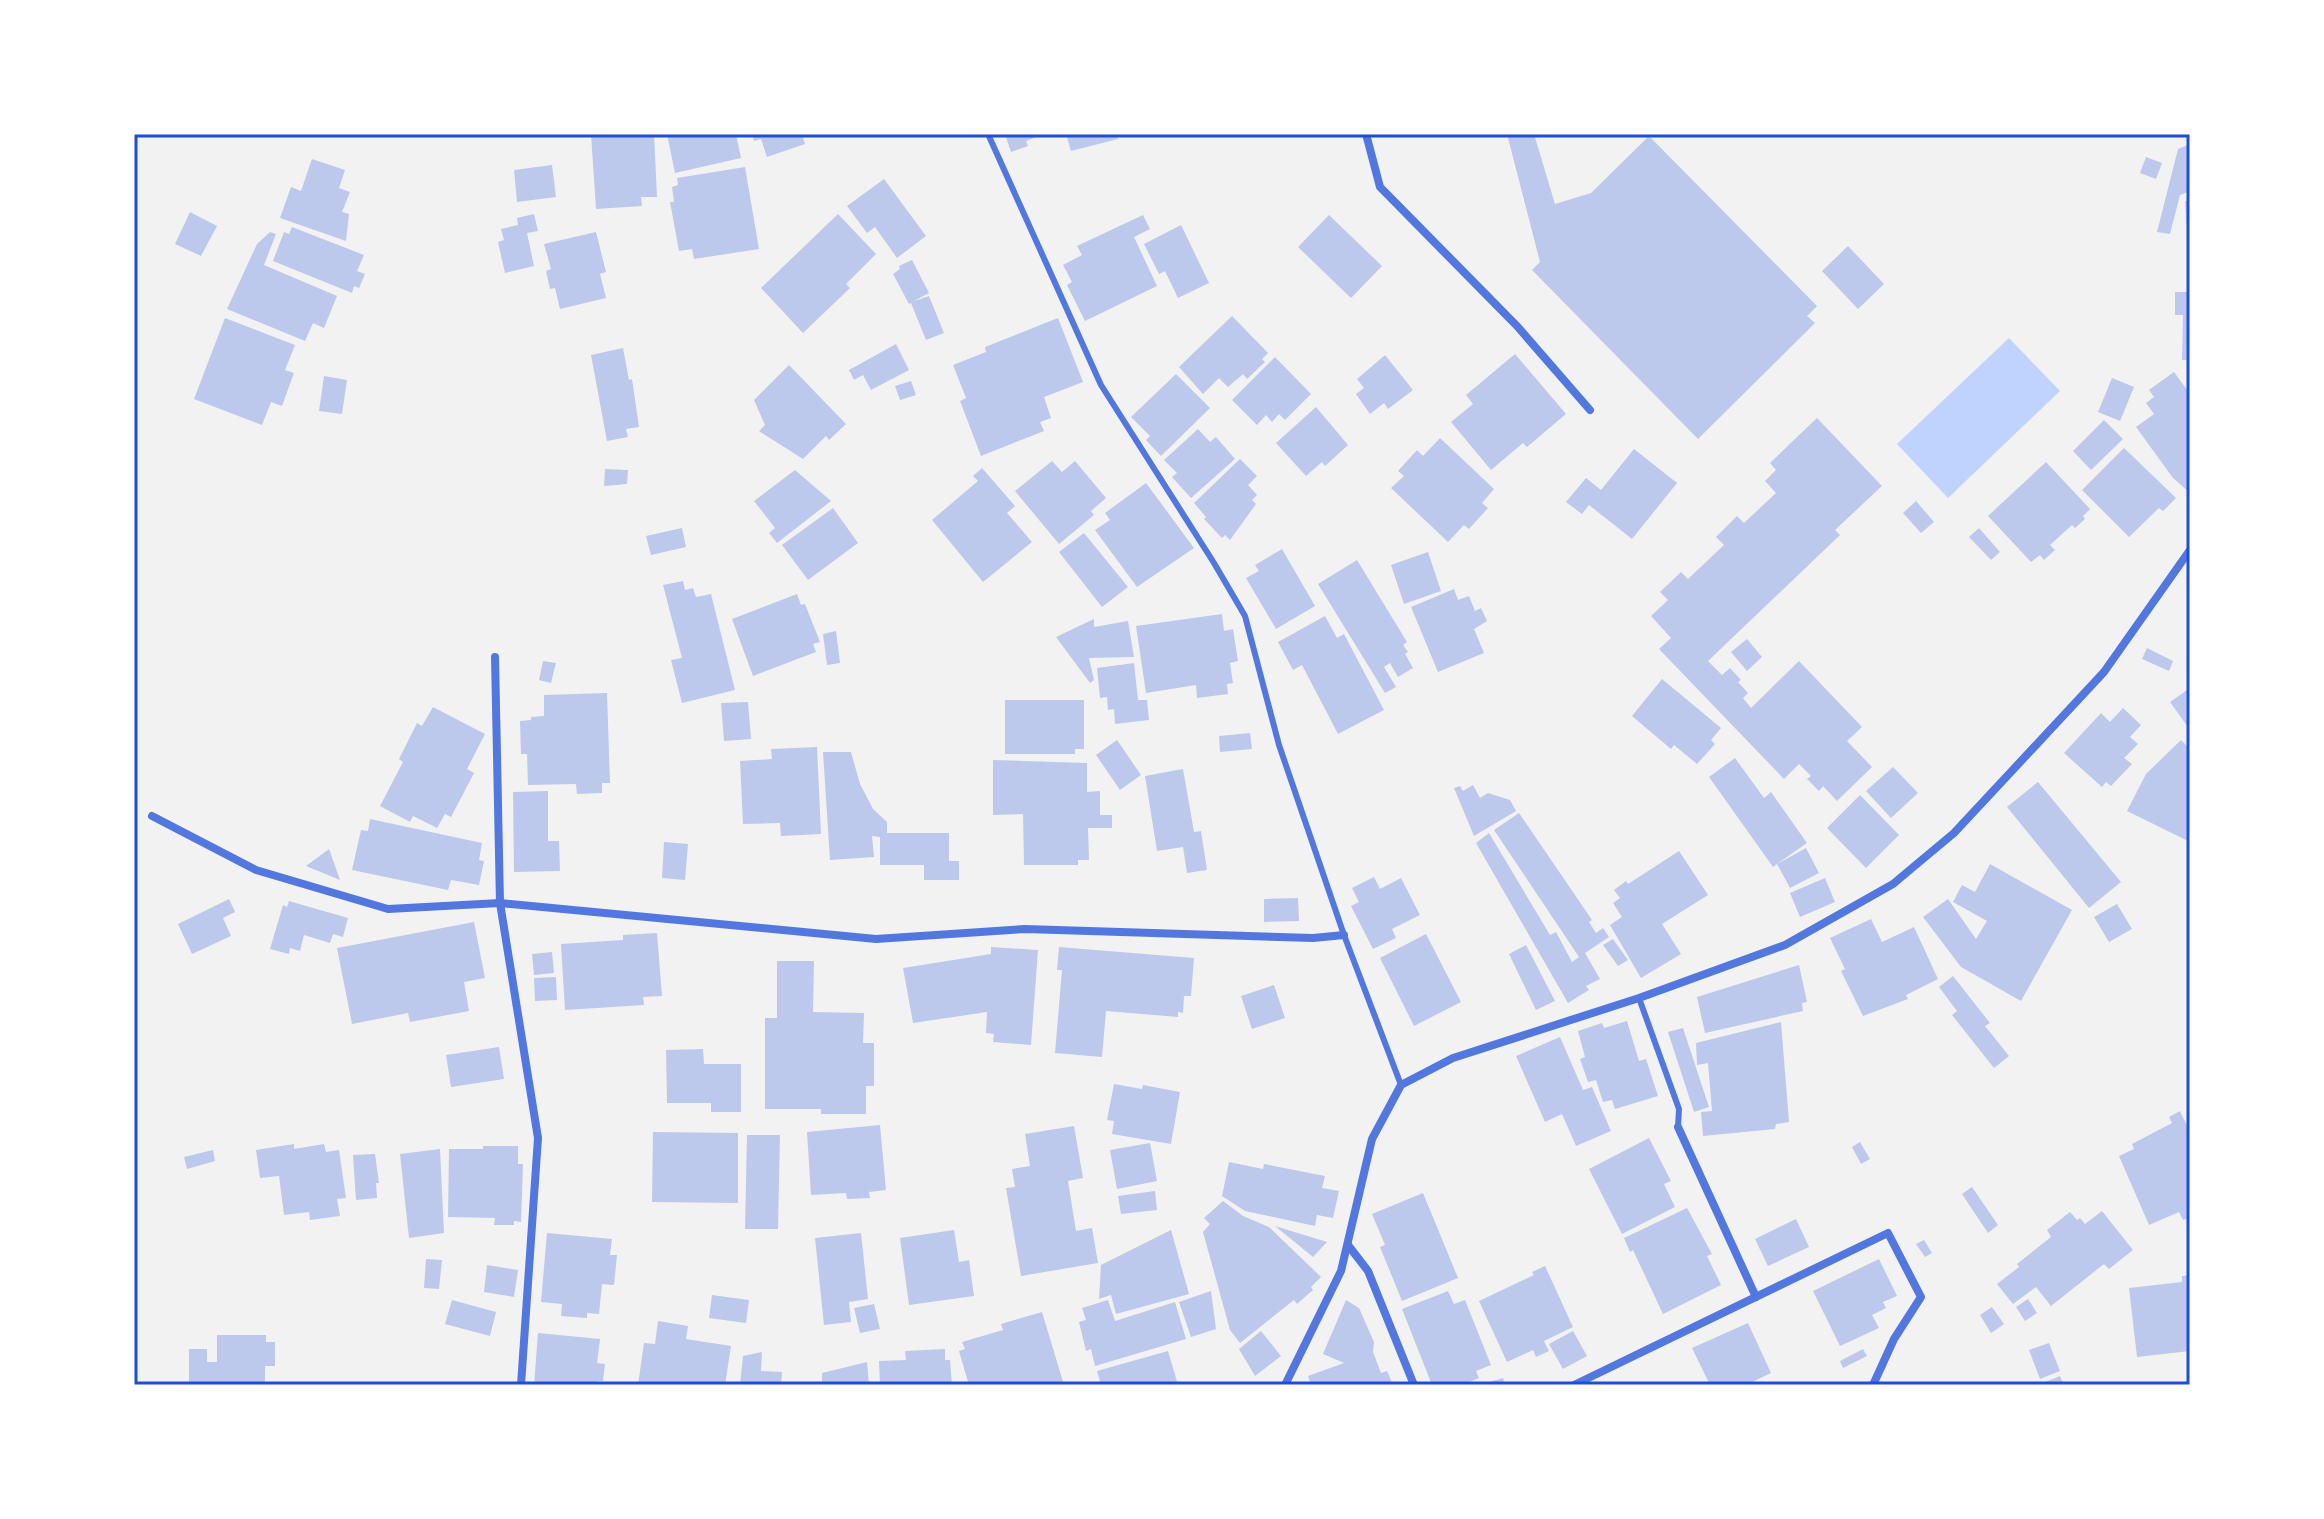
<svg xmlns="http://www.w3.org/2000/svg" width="2324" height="1519" font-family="'Fira Sans Condensed',sans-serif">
	<rect width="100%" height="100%" fill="#f2f2f2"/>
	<!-- water -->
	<polygon fill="#bfd3fe" points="2009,338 2060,391 1948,498 1897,444"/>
	<!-- building -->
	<g fill="#bdc9ec">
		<polygon points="591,134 654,134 657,197 641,197 642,206 596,209"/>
		<polygon points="667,134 736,134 741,158 675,173"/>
		<polygon points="752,134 802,134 805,144 767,157 761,139 754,141"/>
		<polygon points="1005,134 1044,134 1026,141 1028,146 1011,152"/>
		<polygon points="1066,134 1117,134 1118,139 1071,151"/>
		<polygon points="1507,134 1534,134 1555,204 1591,193 1649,136 1817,306 1807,316 1815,323 1698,439 1532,270 1540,262"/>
		<polygon points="2190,144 2190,191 2180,195 2170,234 2157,232 2178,149"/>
		<polygon points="2146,157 2162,163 2156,179 2140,173"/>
		<polygon points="312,159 345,170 339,188 350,192 342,212 349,214 346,241 280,218 291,187 301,191"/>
		<polygon points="552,165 556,197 517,202 514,170"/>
		<polygon points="745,167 759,249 694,259 692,249 679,251 670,202 674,202 672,187 678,185 677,178"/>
		<polygon points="884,179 926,236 897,258 875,227 867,233 847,206"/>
		<polygon points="2185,201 2190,201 2190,241 2188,241"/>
		<polygon points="190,212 217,226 201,256 175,244"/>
		<polygon points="534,214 538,231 527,233 534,266 505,273 498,242 504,240 501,229 518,225 517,218"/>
		<polygon points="838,214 876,254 846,284 850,288 803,333 761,288"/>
		<polygon points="1143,215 1150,229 1134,237 1157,286 1085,321 1067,285 1072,282 1063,265 1082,255 1077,246"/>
		<polygon points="1329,215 1382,266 1351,298 1298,247"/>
		<polygon points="1181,225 1209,283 1178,298 1165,271 1159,274 1144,244"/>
		<polygon points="292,227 364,255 357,271 365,274 359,288 354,286 352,293 273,261 284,232 289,234"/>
		<polygon points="270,232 276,234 264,265 337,296 324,328 313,323 305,341 227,309 257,244"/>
		<polygon points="596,232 606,272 600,274 606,298 560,309 555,288 550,289 546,271 551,269 544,244"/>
		<polygon points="1848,246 1884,284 1858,309 1822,271"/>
		<polygon points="912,260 929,293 914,301 929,296 944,333 926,340 911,303 909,304 893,274 900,269 899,266"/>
		<polygon points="2175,292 2190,292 2190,360 2182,360 2183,315 2175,315"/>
		<polygon points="1232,316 1268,353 1262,359 1265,362 1247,379 1243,374 1228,387 1219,378 1203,394 1179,367"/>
		<polygon points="225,318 295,345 285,370 294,373 282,406 271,402 262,425 194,399"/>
		<polygon points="1058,318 1083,382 1044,397 1051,418 1040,422 1044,431 981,456 960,401 966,398 953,365 986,352 985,347"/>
		<polygon points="896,344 909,370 871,390 863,375 854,380 849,370"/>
		<polygon points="623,348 629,380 632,379 639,427 626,429 628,437 607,441 591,355"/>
		<polygon points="1515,354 1566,414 1527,447 1523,443 1491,470 1451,422 1473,404 1466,395"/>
		<polygon points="1385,355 1413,390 1388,409 1384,403 1370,414 1356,394 1364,388 1357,379"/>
		<polygon points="1275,357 1311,394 1285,420 1279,414 1272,422 1266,415 1257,425 1232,400"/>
		<polygon points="789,365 846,424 829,440 826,436 803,459 759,431 765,425 754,400"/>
		<polygon points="2174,372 2190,394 2190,493 2173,478 2136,427 2154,414 2146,403 2154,397 2149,390"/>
		<polygon points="1176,374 1210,408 1161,456 1146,440 1150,436 1131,417"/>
		<polygon points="324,376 347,380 342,414 319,411"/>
		<polygon points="2112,378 2134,387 2120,421 2098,412"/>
		<polygon points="911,381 916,395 900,400 895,386"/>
		<polygon points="1316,407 1348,445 1325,466 1322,462 1306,476 1276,443"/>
		<polygon points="1817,418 1882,486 1835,530 1840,535 1708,661 1722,675 1730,668 1741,680 1738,682 1748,693 1743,698 1751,708 1799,661 1862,727 1847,741 1872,767 1837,801 1823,786 1819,791 1807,779 1811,776 1799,764 1784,779 1659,649 1671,638 1651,616 1668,600 1660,592 1681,572 1688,579 1724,545 1716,537 1737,516 1744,523 1776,493 1765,481 1776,470 1770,463"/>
		<polygon points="2104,420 2123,439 2091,470 2073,451"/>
		<polygon points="1198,429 1210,442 1216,437 1235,459 1191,498 1172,477 1177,473 1164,460"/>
		<polygon points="1440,438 1494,489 1482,503 1488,508 1469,529 1464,525 1448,542 1391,488 1404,476 1398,471 1417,450 1423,456"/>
		<polygon points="2124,448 2176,498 2163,511 2159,508 2129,537 2082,490"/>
		<polygon points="1634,449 1677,483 1632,539 1589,505 1582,514 1566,502 1586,478 1601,490"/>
		<polygon points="1240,459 1257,476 1248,485 1257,495 1252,500 1256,504 1230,540 1225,535 1222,538 1204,519 1206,517 1194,503"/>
		<polygon points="1052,461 1062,472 1075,461 1106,498 1091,511 1094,515 1059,544 1015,491"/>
		<polygon points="2046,462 2090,509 2083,516 2085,519 2075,528 2072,525 2050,545 2055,550 2044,560 2040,555 2031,562 1988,516"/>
		<polygon points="982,468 1015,506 1007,513 1032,542 983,582 932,520 978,481 973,476"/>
		<polygon points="605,469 628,470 627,484 604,486"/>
		<polygon points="795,470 831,501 777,543 769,533 775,528 754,501"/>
		<polygon points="1146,483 1194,548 1137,587 1095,530 1110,520 1105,513"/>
		<polygon points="1916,501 1934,522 1921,533 1903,513"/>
		<polygon points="833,508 858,543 808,580 782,545"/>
		<polygon points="682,528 686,547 651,555 646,536"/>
		<polygon points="1979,528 2000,552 1991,560 1969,537"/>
		<polygon points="1084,533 1128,587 1102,607 1059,552"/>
		<polygon points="1282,549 1315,606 1276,629 1246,578 1259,571 1255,565"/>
		<polygon points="1428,552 1441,591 1404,604 1391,565"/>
		<polygon points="1357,560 1407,642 1403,645 1408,652 1405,654 1413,668 1398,677 1390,663 1384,667 1396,687 1385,693 1318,584"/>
		<polygon points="683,581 685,590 693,588 696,597 711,594 735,690 682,703 671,660 682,658 663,585"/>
		<polygon points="1454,589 1458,600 1469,596 1475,611 1481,608 1487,621 1474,629 1484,653 1438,672 1411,607"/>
		<polygon points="797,594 801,605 805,604 820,642 813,644 816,652 753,676 732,619"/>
		<polygon points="1222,614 1224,631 1233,629 1238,661 1230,663 1233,683 1227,684 1228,694 1197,698 1196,685 1146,693 1136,626"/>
		<polygon points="1325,616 1337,638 1344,634 1384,710 1338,734 1302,665 1293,670 1278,642"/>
		<polygon points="1094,619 1094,627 1128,621 1134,657 1089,658 1094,680 1090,683 1056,637"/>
		<polygon points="836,631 840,663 827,665 823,634"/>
		<polygon points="1747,639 1762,657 1747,671 1731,652"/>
		<polygon points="2147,648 2173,661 2169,671 2142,659"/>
		<polygon points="543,661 556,663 551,683 539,680"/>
		<polygon points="1134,663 1138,700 1147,700 1149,720 1115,724 1114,709 1108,710 1107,697 1100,698 1097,668"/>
		<polygon points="1662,679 1721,728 1711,740 1715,744 1697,764 1674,745 1671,749 1632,716"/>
		<polygon points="2190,688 2190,730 2170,702"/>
		<polygon points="607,693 610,783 602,783 602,793 577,794 576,784 528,785 527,754 521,754 520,721 531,720 531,717 544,716 544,695"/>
		<polygon points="1005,700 1084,700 1084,749 1075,749 1075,754 1005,754"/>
		<polygon points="748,702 751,739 724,741 721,703"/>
		<polygon points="433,707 485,734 467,769 474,773 451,817 445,814 437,828 413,816 410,822 380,806 403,762 399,759 417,723 422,726"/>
		<polygon points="2123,708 2141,725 2130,737 2138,744 2124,758 2132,764 2111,786 2106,782 2102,787 2064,753 2101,713 2110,722"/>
		<polygon points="1250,733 1252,749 1220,752 1219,736"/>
		<polygon points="1117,740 1141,775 1120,790 1096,755"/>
		<polygon points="2181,740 2190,749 2190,842 2127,811 2146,774"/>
		<polygon points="817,747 821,834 781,836 780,823 743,824 740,761 772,759 771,749"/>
		<polygon points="823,752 851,752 860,784 873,809 887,822 887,833 949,833 949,861 959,861 959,880 924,880 924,865 880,865 880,837 872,836 874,857 830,860"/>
		<polygon points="1735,758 1764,798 1771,792 1807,843 1777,864 1806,848 1819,873 1790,888 1777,864 1773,867 1709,777"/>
		<polygon points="993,760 1087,763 1087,792 1100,791 1100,815 1112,815 1112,828 1088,828 1089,860 1078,860 1078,865 1024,865 1023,814 993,815"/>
		<polygon points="1893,767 1918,793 1891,818 1866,791"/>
		<polygon points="1183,769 1194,832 1201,831 1207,870 1187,873 1183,847 1157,851 1145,776"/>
		<polygon points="2038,782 2121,882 2089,908 2007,807"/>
		<polygon points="1473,785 1480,798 1488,793 1510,800 1516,811 1474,836 1454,788 1460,786 1463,791"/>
		<polygon points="548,791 548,841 559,841 560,871 514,872 513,792"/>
		<polygon points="1860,795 1899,835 1866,868 1827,828"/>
		<polygon points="1519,813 1592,920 1589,922 1596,933 1603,928 1609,937 1585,953 1600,979 1586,986 1589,990 1568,1003 1476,843 1489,833 1550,935 1556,932 1572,962 1579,957 1494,830"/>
		<polygon points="370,819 482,843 479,860 484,861 479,885 451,880 448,890 352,870 361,830 368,831"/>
		<polygon points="664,842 688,844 685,880 662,878"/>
		<polygon points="329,849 340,880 306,866"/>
		<polygon points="1679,851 1708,895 1662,924 1681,954 1641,978 1610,925 1622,917 1613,903 1620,898 1614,890 1626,881 1628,884"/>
		<polygon points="1990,864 2072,910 2021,1001 1961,967 1923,917 1948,899 1976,939 1987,921 1953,902 1962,885 1975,892"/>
		<polygon points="1374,877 1380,889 1401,878 1420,915 1392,929 1396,938 1373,949 1351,906 1359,902 1352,888"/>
		<polygon points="1825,878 1835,902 1800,917 1790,893"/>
		<polygon points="1298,898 1299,921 1264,922 1264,899"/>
		<polygon points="229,899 235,912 223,918 231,936 192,954 178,924"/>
		<polygon points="289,901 348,918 343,937 333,934 330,943 304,935 300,951 290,948 289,954 270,949 283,905 287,907"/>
		<polygon points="2117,904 2132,929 2109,942 2094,917"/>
		<polygon points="1871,919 1882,942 1914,927 1938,979 1906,995 1908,999 1863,1016 1841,971 1845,969 1830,938"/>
		<polygon points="474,922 485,978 464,982 469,1011 410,1022 408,1013 352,1024 337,948"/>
		<polygon points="657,933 662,996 643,997 644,1005 565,1010 561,944 623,940 623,935"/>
		<polygon points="1426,934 1461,1002 1414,1026 1380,958"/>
		<polygon points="1613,939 1628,960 1618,966 1603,945"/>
		<polygon points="1526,945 1555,1001 1536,1010 1509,954"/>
		<polygon points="991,947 1038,950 1031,1045 993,1042 994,1034 986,1033 987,1012 913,1023 903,968 991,954"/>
		<polygon points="1059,947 1194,958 1191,996 1184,996 1183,1013 1178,1012 1178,1017 1106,1011 1102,1057 1055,1053 1062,970 1057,970"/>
		<polygon points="552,952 554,973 534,975 532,954"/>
		<polygon points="777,961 814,961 813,1012 864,1013 863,1043 874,1043 874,1086 866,1086 866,1114 821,1114 821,1109 765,1109 765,1018 777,1018"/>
		<polygon points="1799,965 1807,1002 1802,1003 1803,1011 1705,1033 1697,997"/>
		<polygon points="1953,976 1990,1023 1985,1026 2009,1056 1994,1068 1952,1015 1957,1011 1939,987"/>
		<polygon points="556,977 557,1000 535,1001 534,978"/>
		<polygon points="1274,985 1285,1018 1252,1029 1241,996"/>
		<polygon points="1627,1021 1639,1061 1646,1059 1658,1096 1615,1109 1612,1100 1603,1102 1596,1080 1588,1082 1580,1059 1585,1057 1578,1031 1602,1023 1604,1028"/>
		<polygon points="1781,1022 1789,1122 1776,1124 1775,1129 1703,1136 1701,1112 1712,1111 1708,1063 1697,1065 1696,1043"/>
		<polygon points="1683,1028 1709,1107 1694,1112 1668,1032"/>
		<polygon points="1560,1037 1583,1090 1592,1087 1611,1131 1576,1146 1562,1114 1545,1122 1516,1056"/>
		<polygon points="499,1047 504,1079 451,1087 446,1055"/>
		<polygon points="703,1049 704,1064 741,1064 741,1112 711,1112 711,1103 667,1103 666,1050"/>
		<polygon points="1114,1084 1142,1089 1143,1085 1180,1092 1171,1144 1112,1134 1114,1121 1107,1120"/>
		<polygon points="2180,1111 2190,1132 2190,1217 2183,1220 2179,1212 2149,1225 2119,1156 2134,1149 2132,1144 2172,1123 2169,1117"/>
		<polygon points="880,1125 886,1190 869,1192 870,1198 847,1199 846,1193 811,1195 807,1132"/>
		<polygon points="1074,1126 1083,1178 1068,1181 1076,1231 1092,1228 1098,1263 1021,1276 1006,1188 1015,1187 1012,1169 1030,1166 1025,1134"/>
		<polygon points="653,1132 738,1133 738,1203 652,1202"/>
		<polygon points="747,1135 780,1135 778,1229 745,1229"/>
		<polygon points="1649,1138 1671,1181 1664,1184 1675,1207 1622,1234 1589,1169"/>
		<polygon points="1860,1142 1870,1159 1861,1164 1852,1147"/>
		<polygon points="1150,1143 1157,1181 1117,1189 1110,1150"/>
		<polygon points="294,1144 294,1149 324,1144 326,1152 339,1150 346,1198 337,1199 340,1216 310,1220 309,1212 284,1215 279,1176 260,1178 256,1150"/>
		<polygon points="483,1146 518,1146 518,1164 523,1164 521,1222 514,1221 514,1225 494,1225 495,1218 448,1217 449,1149 483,1149"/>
		<polygon points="440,1149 444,1233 409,1238 400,1154"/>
		<polygon points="213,1150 215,1161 187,1169 184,1157"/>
		<polygon points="375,1154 379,1183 376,1183 377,1198 356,1200 353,1155"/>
		<polygon points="1229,1162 1263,1169 1264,1164 1325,1176 1322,1188 1339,1191 1333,1218 1317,1215 1315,1226 1245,1211 1222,1196"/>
		<polygon points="1972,1187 1998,1225 1988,1233 1962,1194"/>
		<polygon points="1155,1191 1157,1210 1121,1214 1118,1196"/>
		<polygon points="1423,1193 1458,1278 1402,1301 1380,1247 1385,1245 1372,1214"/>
		<polygon points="1223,1201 1243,1216 1269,1227 1321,1277 1311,1287 1313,1290 1297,1304 1294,1300 1240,1343 1230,1330 1203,1232 1210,1224 1204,1218"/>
		<polygon points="1687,1208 1712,1254 1707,1256 1721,1285 1663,1314 1633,1250 1630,1252 1624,1238"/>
		<polygon points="2102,1211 2133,1250 2109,1269 2104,1264 2051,1306 2036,1287 2013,1304 1997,1284 2019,1267 2017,1264 2051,1237 2047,1230 2070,1212 2077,1220 2080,1218 2085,1224"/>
		<polygon points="1796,1219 1809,1247 1768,1266 1755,1239"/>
		<polygon points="1275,1226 1327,1242 1313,1257"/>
		<polygon points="954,1230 959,1262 969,1260 974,1296 909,1305 900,1238"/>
		<polygon points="1171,1230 1189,1294 1116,1314 1111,1295 1099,1299 1101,1265"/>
		<polygon points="547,1233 612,1239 610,1255 617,1255 614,1285 602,1284 599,1314 587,1313 587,1318 561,1316 562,1304 541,1302"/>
		<polygon points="861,1233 868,1299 849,1302 851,1322 824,1325 815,1238"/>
		<polygon points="1924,1240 1932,1253 1925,1257 1916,1244"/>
		<polygon points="426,1259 442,1260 439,1289 424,1288"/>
		<polygon points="1879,1259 1897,1296 1883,1302 1886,1308 1872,1315 1879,1328 1840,1346 1813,1291"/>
		<polygon points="487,1265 518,1270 514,1297 484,1292"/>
		<polygon points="1545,1266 1573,1327 1544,1341 1549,1351 1536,1357 1533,1350 1507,1362 1479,1301 1534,1275 1532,1272"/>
		<polygon points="2190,1275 2190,1351 2137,1357 2129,1288 2182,1282 2182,1276"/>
		<polygon points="1211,1291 1216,1329 1191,1337 1179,1302"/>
		<polygon points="1448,1291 1454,1304 1465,1300 1491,1365 1476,1371 1479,1378 1462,1385 1432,1385 1402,1309"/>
		<polygon points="712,1295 749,1300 746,1323 709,1318"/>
		<polygon points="2028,1299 2037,1313 2025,1321 2016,1307"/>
		<polygon points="452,1300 496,1312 490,1336 445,1324"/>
		<polygon points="1108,1300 1115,1321 1175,1302 1186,1339 1095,1366 1091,1349 1086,1351 1079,1322 1086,1320 1082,1308"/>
		<polygon points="1346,1300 1359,1308 1374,1342 1373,1352 1381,1373 1387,1371 1393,1385 1311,1385 1308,1376 1344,1363 1323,1354"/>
		<polygon points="874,1304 880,1329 860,1333 854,1308"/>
		<polygon points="1992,1307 2004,1324 1991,1333 1980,1315"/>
		<polygon points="1042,1312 1064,1385 961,1385 968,1382 959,1351 965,1349 962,1342 1003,1330 1001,1324"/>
		<polygon points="658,1321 688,1326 686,1339 731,1346 725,1385 638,1385 644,1343 655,1344"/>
		<polygon points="1748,1323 1771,1373 1746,1385 1710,1385 1692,1348"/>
		<polygon points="1261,1331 1281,1356 1255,1376 1239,1349"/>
		<polygon points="1573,1331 1587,1356 1563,1369 1549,1344"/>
		<polygon points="538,1333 600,1339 597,1363 605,1364 603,1381 597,1381 596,1385 534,1385"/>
		<polygon points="217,1335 266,1335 266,1342 275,1342 275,1366 265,1366 265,1385 189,1385 189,1349 207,1349 207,1362 217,1362"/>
		<polygon points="2049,1343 2060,1371 2040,1379 2029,1350"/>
		<polygon points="945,1349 945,1360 950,1360 952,1385 880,1385 879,1361 906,1360 905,1351"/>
		<polygon points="1863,1349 1867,1356 1843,1368 1840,1361"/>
		<polygon points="1168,1351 1178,1385 1101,1385 1097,1371"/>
		<polygon points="762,1352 761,1371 782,1372 781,1385 740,1385 743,1356"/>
		<polygon points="867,1362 869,1385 822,1385 822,1373"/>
		<polygon points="2060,1376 2064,1385 2038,1385"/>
		<polygon points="1503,1378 1505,1385 1482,1385 1482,1384"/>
	</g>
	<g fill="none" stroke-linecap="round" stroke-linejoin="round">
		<!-- service -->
		<g stroke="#5277de" stroke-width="6">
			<polyline points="988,134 1101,385 1214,563 1245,616 1279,745 1344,935 1401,1085"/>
			<polyline points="1639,998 1679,1109 1678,1127"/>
		</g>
		<!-- minor -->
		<g stroke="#5277de" stroke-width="8">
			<polyline points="1366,134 1380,187 1517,326 1590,410"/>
			<polyline points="495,657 500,903 538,1138 521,1385"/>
			<polyline points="152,816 256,870 388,909 500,903 876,939 1025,929 1313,938 1344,935"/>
			<polyline points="1678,1127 1756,1297"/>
			<polyline points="1348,1245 1368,1271 1414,1385"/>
			<polyline points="1285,1385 1341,1271 1372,1139 1401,1085 1453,1058 1639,998 1785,945 1893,884 1954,833 2104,672 2190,550"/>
			<polyline points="1574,1385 1888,1233 1921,1297 1894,1339 1873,1385"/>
		</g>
	</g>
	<!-- border -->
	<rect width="2324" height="1519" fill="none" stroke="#ffffff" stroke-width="272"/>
	<rect x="136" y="136" width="2052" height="1247" fill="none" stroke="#1d4ed8" stroke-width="3"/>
</svg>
